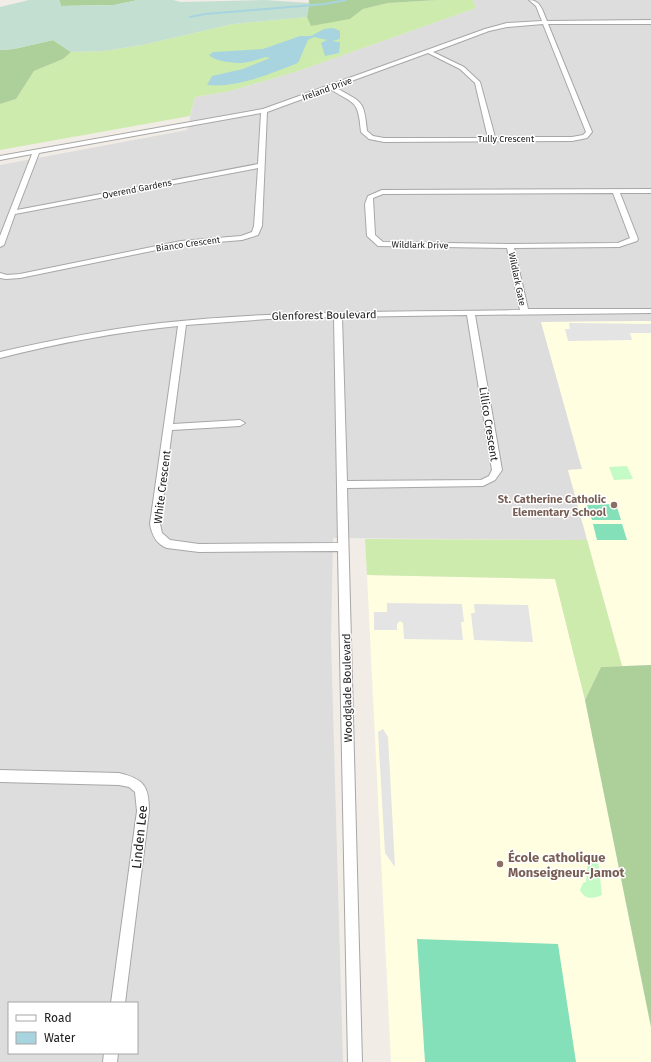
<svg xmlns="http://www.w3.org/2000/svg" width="651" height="1062" font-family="'Fira Sans',sans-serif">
	<rect width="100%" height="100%" fill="#f1ede6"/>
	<!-- residential -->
	<path fill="#dedddd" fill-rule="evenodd" d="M473,0h178v321l-110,1 41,147 -14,1 19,70 -254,-2 -2,102 12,422h-343v-897l187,-35 8,-33 35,-6 68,-20 178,-63zM9,1003h128v50h-128z"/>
	<!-- education -->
	<g fill="#fffee1">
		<polygon points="651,321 651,665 622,666 568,470 582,469 541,322"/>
		<polygon points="367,575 555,579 585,700 651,1027 651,1062 391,1062"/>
	</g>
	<!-- grass -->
	<g fill="#cdebac">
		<polygon points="438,0 473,0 476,8 298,71 230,91 195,97 190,116 0,150 0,104 16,99 34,71 63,59 71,52 104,51 142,45 233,24 307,17 312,25 350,19 363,9 388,3"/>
		<polygon points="365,539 587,540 622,666 601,667 585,700 555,579 367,575"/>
	</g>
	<!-- forest -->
	<g fill="#add09b">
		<polygon points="59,0 138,0 114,5 61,6"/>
		<polygon points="309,0 438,0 388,3 363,9 350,19 311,26 307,17"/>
		<polygon points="53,40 71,52 63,59 34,71 16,99 0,104 0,50 14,49"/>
		<polygon points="651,665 651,1027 585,700 601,667"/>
	</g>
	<!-- wetland -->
	<polygon fill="#c3dfd1" points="29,0 59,0 61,6 114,5 138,0 173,0 181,2 265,0 310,3 307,17 233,24 142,45 104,51 71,52 53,40 14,49 0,50 0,7"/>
	<!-- park -->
	<g fill="#c4fac6">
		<polygon points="627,466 633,479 614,480 609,467"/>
		<path d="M588,859l10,1 4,35c-9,4 -17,5 -22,-5l3,-7 3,-1z"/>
	</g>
	<!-- pitch -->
	<g fill="#84e0b9">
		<polygon points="616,504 621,520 592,520 587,505"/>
		<polygon points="593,524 622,524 627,540 597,540"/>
		<polygon points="417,939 558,944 576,1062 425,1062"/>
	</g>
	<!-- parking -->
	<g fill="#e4e4e4">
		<polygon points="569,323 651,324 651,333 630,333 632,340 568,341 565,329 570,329"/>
		<polygon points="387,603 462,604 464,622 461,622 463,640 404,639 403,623 400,621 397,624 397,630 374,630 374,612 387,612"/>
		<polygon points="474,604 528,605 533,642 474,640 471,613 475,613"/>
		<polygon points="383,729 388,737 395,867 385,853 378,732"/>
	</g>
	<!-- water -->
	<path fill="#a7d4df" d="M333,28l7,3v8l-8,2 8,1 -1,11 -14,3 -4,-13 6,-3 -13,-3 -6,3 -10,23c-29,11 -60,25 -91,22l5,-9 31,-7 27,-11 -4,-1c-8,2 -17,6 -26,6 -8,0 -26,-2 -31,-8l4,-3 50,-3 37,-13h11l13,-7z"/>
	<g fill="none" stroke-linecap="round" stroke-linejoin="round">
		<!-- stream -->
		<polyline stroke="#a7d4df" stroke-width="2" points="190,17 205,14 325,4 346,0"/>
		<defs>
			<g id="minor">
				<path d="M529,0c12,0 14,12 18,21l104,-1v4h-103l44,108 -5,6 -15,3 -188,1 -15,-3 -8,-7c-3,-32 -5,-27 -31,-43l-63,23 -5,114 -4,9 -16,5 -61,5 -161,33 -14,1 -6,-1v-5l7,2 13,-1 161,-33 60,-5 11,-4 2,-6 4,-58 -243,46 -11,31 -4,2v-11l32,-82 -32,6v-4l263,-47 222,-80 22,-6 35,-2 -6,-15zM543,24l43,108 -3,3 -11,2h-77l-15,-55 -16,-15 -31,-15 56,-21 18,-4zM428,53l32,16 15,14 13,55h-104l-11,-2 -6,-5c-3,-32 -5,-28 -32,-44zM261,113l-3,51 -241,46 22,-57z"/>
				<path d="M651,189v4h-31l18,46 -1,2 -18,6 -105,1 14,61h123v4l-176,2 27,155 -7,10 -12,6 -136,2 15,574h-14l-10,-511 -139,1 -32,-4c-11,-4 -15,-13 -17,-24l28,-198c-61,6 -119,17 -178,32v-6c53,-12 106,-23 161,-29 119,-13 239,-11 359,-13l-13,-62 -129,-2 -11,-10 -2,-32 3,-8 14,-6zM613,193l17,45 -12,5 -108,1 -127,-2 -8,-7 -2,-37 10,-4zM467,315l25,155 -3,6 -8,4 -134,1 -5,-164zM334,317l4,226 -139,1 -29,-4 -8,-7 -2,-9 12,-94 68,-4 5,-3 -5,-3 -67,4 13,-99 82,-6z"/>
				<path d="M0,770l119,3c25,6 30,13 30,38l-24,192h-14l26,-192 -2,-19 -6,-5 -10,-2 -119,-3z"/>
				<polygon points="104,1053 118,1053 117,1062 103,1062"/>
			</g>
		</defs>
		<!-- minor casing -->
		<use href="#minor" stroke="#a7a7a7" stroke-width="2"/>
		<!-- minor -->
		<use href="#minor" fill="#fff" fill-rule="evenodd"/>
	</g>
	<!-- markers -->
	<g fill="#8d6e63" stroke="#fff" stroke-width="1.5">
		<circle cx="614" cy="505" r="4"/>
		<circle cx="500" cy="864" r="4"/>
	</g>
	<g text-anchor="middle" stroke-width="3" stroke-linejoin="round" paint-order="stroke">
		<!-- far-street labels -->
		<g font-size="9" fill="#202020" stroke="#fff">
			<text transform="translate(327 89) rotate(-20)" y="3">Ireland Drive</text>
			<text x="506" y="142">Tully Crescent</text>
			<text transform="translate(137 189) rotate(-11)" y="3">Overend Gardens</text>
			<text transform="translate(188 244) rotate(-8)" y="3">Bianco Crescent</text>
			<text transform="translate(420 245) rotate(1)" y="3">Wildlark Drive</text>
			<text transform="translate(517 279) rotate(78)" y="3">Wildlark Gate</text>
		</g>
		<!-- street labels -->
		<g font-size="11" fill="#202020" stroke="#fff">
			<text transform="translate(324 315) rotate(-1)" y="4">Glenforest Boulevard</text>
			<text transform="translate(489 424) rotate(81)" y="4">Lillico Crescent</text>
			<text transform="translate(162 487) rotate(-83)" y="4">White Crescent</text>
			<text transform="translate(347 688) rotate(-91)" y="4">Woodglade Boulevard</text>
		</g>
		<!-- education labels -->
		<g font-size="11" font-weight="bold" fill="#785e54" stroke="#fff" text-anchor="end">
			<text x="606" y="503">St. Catherine Catholic<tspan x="606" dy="13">Elementary School</tspan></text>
		</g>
		<!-- near-street labels -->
		<g font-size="13" fill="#202020" stroke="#fff">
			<text transform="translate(139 837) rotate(-84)" y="5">Linden Lee</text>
		</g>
		<!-- near-education labels -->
		<g font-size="13" font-weight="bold" fill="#785e54" stroke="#fff" text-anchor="start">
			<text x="508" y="862">École catholique<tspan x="508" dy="15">Monseigneur-Jamot</tspan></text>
		</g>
	</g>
	<!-- legend -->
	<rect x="8" y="1002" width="130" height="52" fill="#ffffff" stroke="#a6a6a6"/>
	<rect x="16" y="1015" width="20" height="6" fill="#ffffff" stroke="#a6a6a6"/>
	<text x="44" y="1022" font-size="12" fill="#202020">Road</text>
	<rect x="16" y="1032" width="20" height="12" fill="#a7d4df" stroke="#a6a6a6"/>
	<text x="44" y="1042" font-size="12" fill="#202020">Water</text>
</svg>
